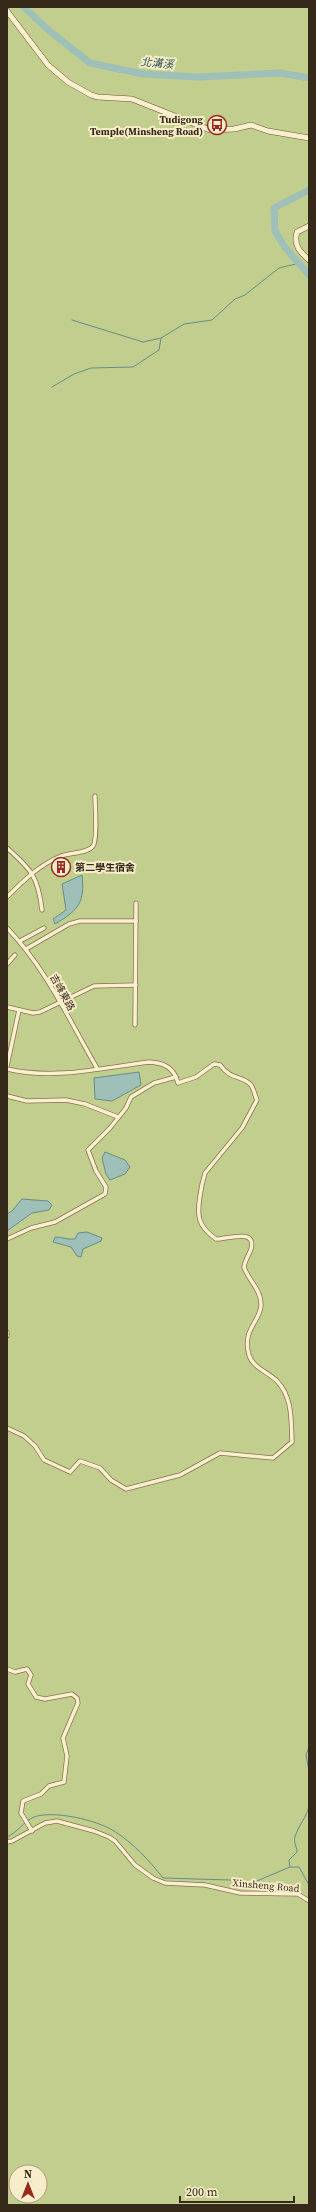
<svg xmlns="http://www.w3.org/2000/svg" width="316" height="2212" font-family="'Source Serif 4','Noto Sans TC',serif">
	<rect width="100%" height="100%" fill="#f0e3b9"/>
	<!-- green -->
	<path fill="#c2ce8e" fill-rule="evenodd" d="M7,7h302v2198h-302zM16,2172h24v24h-24z"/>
	<!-- water -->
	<g fill="#9ec0b8" stroke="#668d86">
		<path d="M82,875c3,27 -3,35 -27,49l-2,-5 13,-9 -4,-26z"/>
		<polygon points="139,1072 141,1085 112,1101 95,1099 94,1078"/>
		<polygon points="105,1152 125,1160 130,1167 125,1174 110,1180 106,1174 102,1158"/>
		<polygon points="22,1199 48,1201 52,1205 49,1210 32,1213 7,1231 7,1214 12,1211"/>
		<path d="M87,1232l15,6 -1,3 -18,8 -2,8 -4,-1 -6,-9 -18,-5 2,-5c8,0 13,3 20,2l3,-6z"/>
	</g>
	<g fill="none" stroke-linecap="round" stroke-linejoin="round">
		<!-- stream -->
		<g stroke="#668d86" stroke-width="1">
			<polyline points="72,320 143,342 161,338"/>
			<polyline points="52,387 74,374 91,368 133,367 159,350 161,338 184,324 212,320 235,299 245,295 279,268 300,263"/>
			<polyline points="309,1747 306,1755 309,1771"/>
			<path d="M7,1837c10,-4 17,-16 27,-20 19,-7 63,3 80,14 19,12 35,29 49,47l67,2 15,4 7,-1 38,-16h9l10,18"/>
			<path d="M290,1867l-1,-7 8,-8c0,-5 -4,-11 -2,-15 3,-11 12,-20 14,-31"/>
		</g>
		<!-- river -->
		<g stroke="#9ec0b8" stroke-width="7">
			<polyline points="24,7 46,28 90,63 143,74 198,77 280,73 309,78"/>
			<polyline points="309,190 274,208 275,231 284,246 309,275"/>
		</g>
		<defs>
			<g id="street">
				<path d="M7,848c25,22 31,29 35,62"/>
				<path d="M7,897c16,-16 32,-32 54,-41 9,-4 26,-2 32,-10 5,-7 2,-39 2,-50"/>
				<path d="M7,928c39,40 62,92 90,140"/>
				<polyline points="20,941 44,928"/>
				<polyline points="26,949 69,924 80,921 136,921"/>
				<polyline points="7,964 15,955"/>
				<polyline points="7,1007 33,1013 40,1012 94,986 136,985"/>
				<polyline points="135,1025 136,903"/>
				<polyline points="7,1066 19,1010"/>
				<path d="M7,1069c48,11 94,-1 142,-7 12,1 21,3 27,15l-22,6 -23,14 -5,11 -16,20 -22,22 8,21 10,16 -1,7 -50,28 -24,6 -24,11"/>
				<polyline points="7,1096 27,1101 66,1100 85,1104 118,1117"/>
				<polyline points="7,1332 7,1336"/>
				<path d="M7,1428l17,8 11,10 9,14 26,12 10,-11 20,7 11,12 15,9 54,-14 40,-22 53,5 19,-16c-1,-21 1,-44 -15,-61 -9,-9 -24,-13 -28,-26 -7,-25 10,-32 12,-49 1,-16 -13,-26 -17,-39 1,-7 5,-12 7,-18 6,-22 -26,-9 -35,-10 -7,-5 -14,-11 -16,-19 -4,-10 2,-37 5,-47l37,-45 15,-28c-2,-4 -3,-11 -6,-15 -9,-10 -19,-4 -31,-20l-6,-1 -18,13 -18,6 -2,-6"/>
				<polyline points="7,1669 15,1672 27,1669 31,1675 28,1684 36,1697 45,1699 72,1694 77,1698 78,1703 63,1738 67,1756 64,1782 49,1786 41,1794 23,1801 21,1813 32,1831"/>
				<polyline points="7,1842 12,1841 45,1823 57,1821 94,1831 109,1837 115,1841 135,1865 153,1878 165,1883 205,1885 240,1893 298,1894 309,1901"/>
			</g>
			<g id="secondary">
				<polyline points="7,11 48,65 68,82 91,95 98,97 132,99 210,130 234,129 251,125 268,131 309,138"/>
				<path d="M309,226l-12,6c-4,13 3,20 12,28"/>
			</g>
		</defs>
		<!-- street casing -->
		<use href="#street" stroke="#877253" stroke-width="5"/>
		<!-- secondary casing -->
		<use href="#secondary" stroke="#685337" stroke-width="6"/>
		<!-- street -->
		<use href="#street" stroke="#fbf0cd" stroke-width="3.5"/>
		<!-- secondary -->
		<use href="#secondary" stroke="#fbf0cd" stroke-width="5"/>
	</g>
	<!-- icons -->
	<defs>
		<symbol id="bus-ring" viewBox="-11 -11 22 22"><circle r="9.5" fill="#f7edc9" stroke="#992820" stroke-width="1.5"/><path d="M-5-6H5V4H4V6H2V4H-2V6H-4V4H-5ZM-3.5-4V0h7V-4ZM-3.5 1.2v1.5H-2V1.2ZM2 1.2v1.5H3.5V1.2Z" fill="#992820"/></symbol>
		<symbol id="building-ring" viewBox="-11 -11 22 22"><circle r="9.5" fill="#f7edc9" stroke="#992820" stroke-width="1.5"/><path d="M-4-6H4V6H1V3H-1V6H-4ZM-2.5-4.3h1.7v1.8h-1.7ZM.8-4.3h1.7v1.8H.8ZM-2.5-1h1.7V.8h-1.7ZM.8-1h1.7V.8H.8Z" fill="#992820"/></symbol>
	</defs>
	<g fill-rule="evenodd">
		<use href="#bus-ring" x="206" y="114" width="22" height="22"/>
		<use href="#building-ring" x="50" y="856" width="22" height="22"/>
	</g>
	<g text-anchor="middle" stroke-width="4" stroke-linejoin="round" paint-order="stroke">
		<!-- poi labels -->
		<g font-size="10" font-weight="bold" fill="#352919" stroke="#f7edc9" text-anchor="end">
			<text x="203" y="123">Tudigong<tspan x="203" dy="12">Temple(Minsheng Road)</tspan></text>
			<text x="75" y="871" text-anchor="start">第二學生宿舍</text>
		</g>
		<!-- street labels -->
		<g font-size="10" fill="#352919" stroke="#f7edc9">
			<text transform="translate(63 992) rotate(61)" y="4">吉峰東路</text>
			<text transform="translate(266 1885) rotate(5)" y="4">Xinsheng Road</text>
		</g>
		<!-- water labels -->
		<g font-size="11" font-style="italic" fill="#285556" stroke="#f7edc9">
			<text transform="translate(157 63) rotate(5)" y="4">北溝溪</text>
		</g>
	</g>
	<!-- border -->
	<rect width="316" height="2212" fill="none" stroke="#352919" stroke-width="16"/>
	<!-- north arrow -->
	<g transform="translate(28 2184)"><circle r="19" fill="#f7edc9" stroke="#a99f83"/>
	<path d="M0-3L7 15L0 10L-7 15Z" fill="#992820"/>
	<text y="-6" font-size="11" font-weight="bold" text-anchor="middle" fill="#352919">N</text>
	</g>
	<!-- scale -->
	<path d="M180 2196v6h114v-6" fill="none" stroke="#352919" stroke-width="2"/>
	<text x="186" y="2196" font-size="12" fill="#352919" stroke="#f7edc9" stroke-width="3" paint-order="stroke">200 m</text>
</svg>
